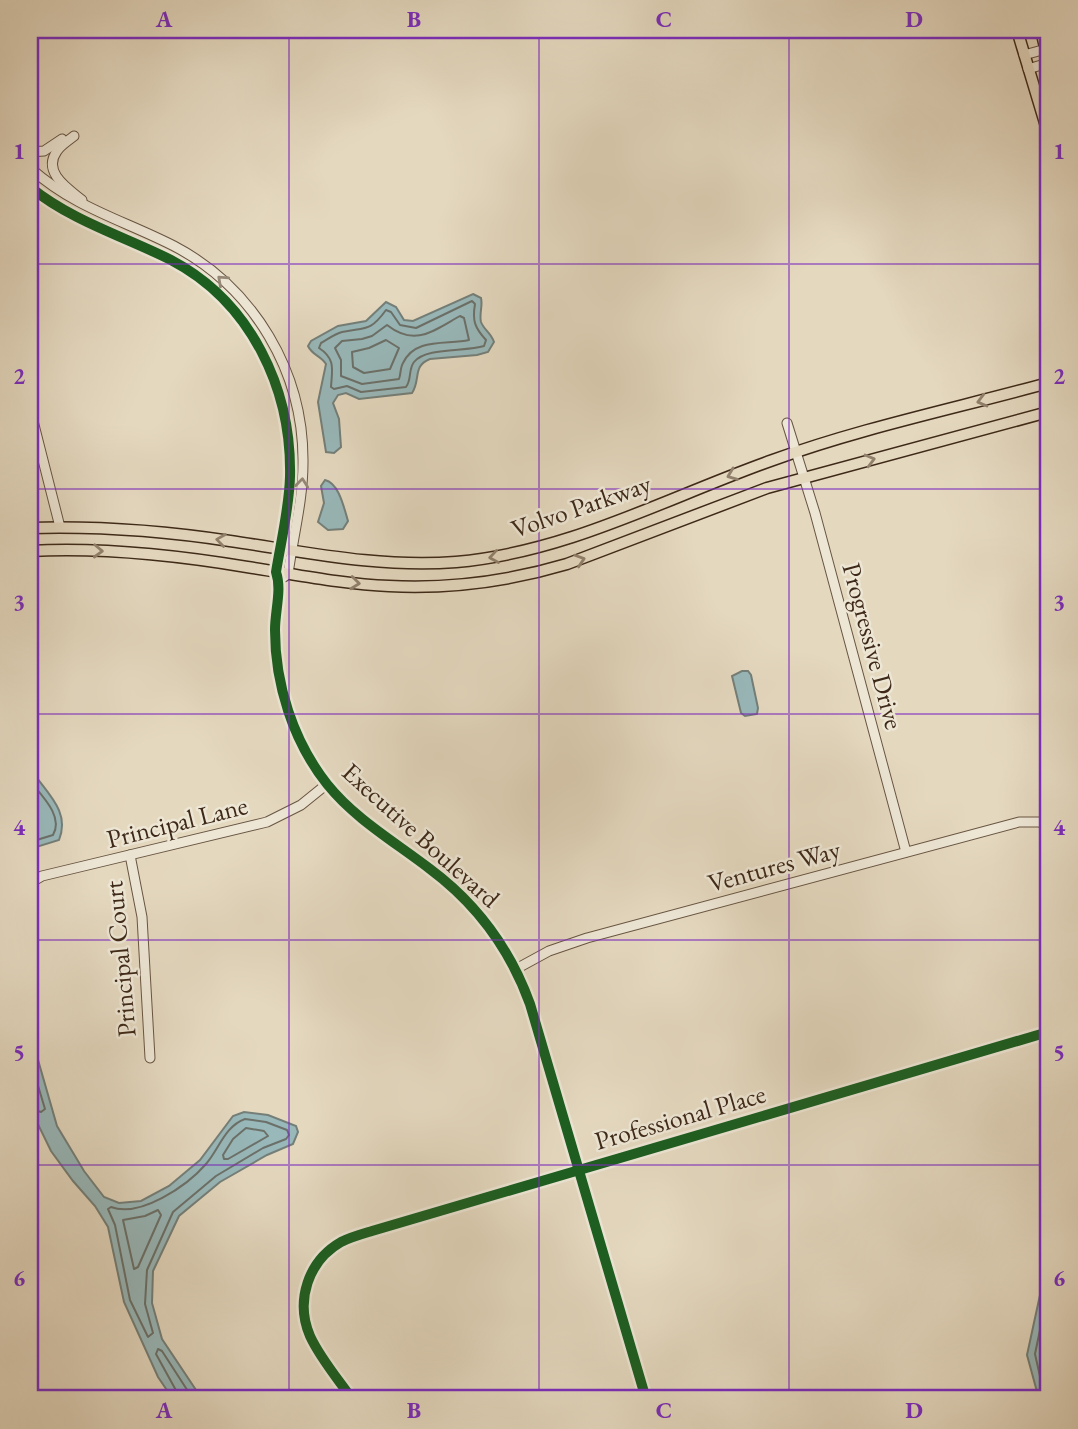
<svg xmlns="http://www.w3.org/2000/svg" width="1078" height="1429" font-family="'EB Garamond',serif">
	<rect width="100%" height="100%" fill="#e4d8bf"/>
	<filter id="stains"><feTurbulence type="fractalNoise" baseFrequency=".00286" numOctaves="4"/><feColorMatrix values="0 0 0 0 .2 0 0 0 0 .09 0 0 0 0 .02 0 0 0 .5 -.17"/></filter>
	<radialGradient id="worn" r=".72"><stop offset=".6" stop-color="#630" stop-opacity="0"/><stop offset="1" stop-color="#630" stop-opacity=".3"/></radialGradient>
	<!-- water -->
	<g fill="#98b8ba" stroke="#747f79" stroke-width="2">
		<path d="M473,294l8,4c2,8 -2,15 0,24 3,8 10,11 13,20l-6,10 -11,3 -47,4c-18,7 -9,21 -18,34l-53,6 -13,-6 -8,2 -5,8 6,16 2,28 -7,6 -8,-1 -8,-50 8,-38c-5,-8 -14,-9 -18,-18l3,-5 27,-15 28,-5 20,-19 10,5 8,13 9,1z"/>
		<path d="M325,480c14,3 19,28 23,41l-5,8 -15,1 -10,-8 6,-19 -3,-17z"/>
		<polygon points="742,671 748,671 751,675 758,708 757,714 745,716 741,713 732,676"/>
		<path d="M30,768c15,24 41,42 29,72l-29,9z"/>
		<polygon points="30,1032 57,1126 84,1171 104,1197 119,1203 141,1201 169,1186 200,1160 233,1116 244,1112 268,1115 296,1126 298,1132 293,1144 267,1155 220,1182 179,1216 153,1271 152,1303 162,1339 202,1399 173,1399 158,1377 124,1302 108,1227 95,1206 73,1181 51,1151 30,1108"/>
		<polygon points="1048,1258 1048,1399 1039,1399 1027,1355"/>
	</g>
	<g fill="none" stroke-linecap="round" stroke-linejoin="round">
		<!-- shore -->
		<g stroke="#6b7069" stroke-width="2">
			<path d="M472,301l3,3c-3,17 0,24 11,36l-2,6c-19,6 -58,1 -70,16 -6,8 -2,17 -8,25l-45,5 -14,-6 -13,3 -3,-2c1,-17 5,-28 -12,-39l2,-5c6,-3 13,-9 21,-11 24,-5 28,0 44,-22l5,2 9,13 16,3z"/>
			<path d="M460,316l4,2 5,22c-22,5 -54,-3 -66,23 -3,5 -2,11 -4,16l-37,5 -21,-8v-16l-6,-12 7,-7 20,-2 10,-3 15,-11c28,22 46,6 73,-9z"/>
			<polygon points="386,340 399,348 390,369 364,373 353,367 352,352 369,348"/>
			<path d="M30,781c11,14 34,35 23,54l-23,7"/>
			<polyline points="30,1059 45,1109 41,1112 30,1108"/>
			<path d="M245,1119l21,3 21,8 2,5 -3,4 -23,9 -47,28 -43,36 -26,58 -2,34 8,29 -5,4 -18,-37 -15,-75 -7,-16 3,-2c29,11 76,-21 95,-43 13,-15 19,-38 39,-45z"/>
			<polygon points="246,1128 264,1131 268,1136 228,1159 224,1159 223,1155 233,1139"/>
			<polygon points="158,1210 161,1215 138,1267 134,1269 123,1220 145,1216"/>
			<polyline points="178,1399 178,1394 156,1354 158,1349 162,1351 193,1399"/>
			<polyline points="1045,1399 1035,1354 1048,1291"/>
		</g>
		<defs>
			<g id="minor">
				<polyline points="1024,55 1046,49"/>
				<polyline points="1028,69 1048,63"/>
				<path d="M74,136c-6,5 -13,9 -17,15 -15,21 10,37 25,49"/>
				<polyline points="30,152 44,151 62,139"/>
				<path d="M30,168c47,41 91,51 144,78 80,42 130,126 129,217 0,37 -10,74 -15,111l-4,3"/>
				<path d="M30,187c42,34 93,49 141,73 80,42 121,129 119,217 -1,32 -9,64 -14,95 6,18 -1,38 -1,58 0,54 18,111 52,154 28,35 68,58 103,85 47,35 80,80 100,135l116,395"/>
				<polyline points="30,409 60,527"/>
				<polyline points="787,423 815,513 906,852"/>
				<polyline points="130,855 142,917 150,1058"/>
				<polyline points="30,883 42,876 267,822 301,805 327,784"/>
				<polyline points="516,969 549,951 587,938 1019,822 1039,822 1048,825"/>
				<path d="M352,1399c-14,-20 -32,-41 -42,-63 -15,-35 -2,-75 31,-94 10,-5 21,-8 31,-11l676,-199"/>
			</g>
			<g id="major">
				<polyline points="1017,30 1048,133"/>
				<polyline points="1041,30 1048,60"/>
				<path d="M30,528c67,-2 134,3 200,13 76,11 149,27 226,21 113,-10 212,-65 317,-102 88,-32 184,-52 275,-77"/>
				<path d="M30,551c72,-4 145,4 217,16 47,7 94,17 142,19 60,3 121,-5 178,-22l200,-76 281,-76"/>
			</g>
		</defs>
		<!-- minor casing -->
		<use href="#minor" stroke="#685542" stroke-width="11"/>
		<!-- major casing -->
		<use href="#major" stroke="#3e2918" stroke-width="13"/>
		<!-- minor -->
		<use href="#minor" stroke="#ede6d5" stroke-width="9"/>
		<!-- major -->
		<use href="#major" stroke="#e4d8bf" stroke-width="10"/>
		<defs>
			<g id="cycleway">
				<path d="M30,187c42,34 93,49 141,73 80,42 121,129 119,217 -1,32 -9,64 -14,95 6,18 -1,38 -1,58 0,54 18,111 52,154 28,35 68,58 103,85 47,35 80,80 100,135l116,395"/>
				<path d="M352,1399c-14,-20 -32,-41 -42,-63 -15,-35 -2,-75 31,-94 10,-5 21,-8 31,-11l676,-199"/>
			</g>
		</defs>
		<!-- cycleway casing -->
		<use href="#cycleway" stroke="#ede6d5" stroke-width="15"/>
		<!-- cycleway -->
		<use href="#cycleway" stroke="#1b5e20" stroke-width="10"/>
	</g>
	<!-- one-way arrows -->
	<defs><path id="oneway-chevron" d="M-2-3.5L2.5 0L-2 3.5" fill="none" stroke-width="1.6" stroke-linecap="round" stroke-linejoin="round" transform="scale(1.75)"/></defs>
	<g stroke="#968876">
		<use href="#oneway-chevron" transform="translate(222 280) rotate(-138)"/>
		<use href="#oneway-chevron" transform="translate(302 483) rotate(-84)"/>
	</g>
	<g stroke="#91806c">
		<use href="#oneway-chevron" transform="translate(982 401) rotate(165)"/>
		<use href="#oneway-chevron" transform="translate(870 460) rotate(-15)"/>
		<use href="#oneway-chevron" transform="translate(732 475) rotate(159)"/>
		<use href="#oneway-chevron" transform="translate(221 540) rotate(-172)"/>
		<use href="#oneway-chevron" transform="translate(98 551) rotate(2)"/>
		<use href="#oneway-chevron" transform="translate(494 557) rotate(171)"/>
		<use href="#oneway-chevron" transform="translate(580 560) rotate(-18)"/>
		<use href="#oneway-chevron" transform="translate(355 583) rotate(6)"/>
	</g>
	<!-- grid -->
	<path fill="none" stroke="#7b2cbf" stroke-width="2" stroke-opacity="0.55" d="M289,30v1369M539,30v1369M789,30v1369M30,264h1018M30,489h1018M30,714h1018M30,940h1018M30,1165h1018"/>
	<g text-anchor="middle" stroke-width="5" stroke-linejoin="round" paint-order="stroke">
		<!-- street labels -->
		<g font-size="26" fill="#3e2918" stroke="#ede6d5">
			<text transform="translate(581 506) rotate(-19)" y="9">Volvo Parkway</text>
			<text transform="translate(873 646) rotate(75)" y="9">Progressive Drive</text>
			<text transform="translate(177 822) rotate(-14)" y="9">Principal Lane</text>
			<text transform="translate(421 835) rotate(42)" y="9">Executive Boulevard</text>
			<text transform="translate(774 866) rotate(-15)" y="9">Ventures Way</text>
			<text transform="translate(120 959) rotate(-95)" y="9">Principal Court</text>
			<text transform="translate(680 1117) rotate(-16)" y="9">Professional Place</text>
		</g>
	</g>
	<!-- margin -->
	<rect width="1078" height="1429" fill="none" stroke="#e4d8bf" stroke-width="77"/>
	<rect x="38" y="38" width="1002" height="1352" fill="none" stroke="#7b2cbf" stroke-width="2.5"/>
	<g font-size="23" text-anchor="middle" font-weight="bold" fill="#7b2cbf">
		<text x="164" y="27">A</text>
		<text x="414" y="27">B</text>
		<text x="664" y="27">C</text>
		<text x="914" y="27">D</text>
		<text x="19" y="159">1</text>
		<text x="1059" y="159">1</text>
		<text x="19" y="384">2</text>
		<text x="1059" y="384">2</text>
		<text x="19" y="610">3</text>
		<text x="1059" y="610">3</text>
		<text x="19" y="835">4</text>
		<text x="1059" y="835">4</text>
		<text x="19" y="1060">5</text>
		<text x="1059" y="1060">5</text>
		<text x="19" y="1286">6</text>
		<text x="1059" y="1286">6</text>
		<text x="164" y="1418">A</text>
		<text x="414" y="1418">B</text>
		<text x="664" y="1418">C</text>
		<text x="914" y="1418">D</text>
	</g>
	<rect width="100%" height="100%" filter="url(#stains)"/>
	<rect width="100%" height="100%" fill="url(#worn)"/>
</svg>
